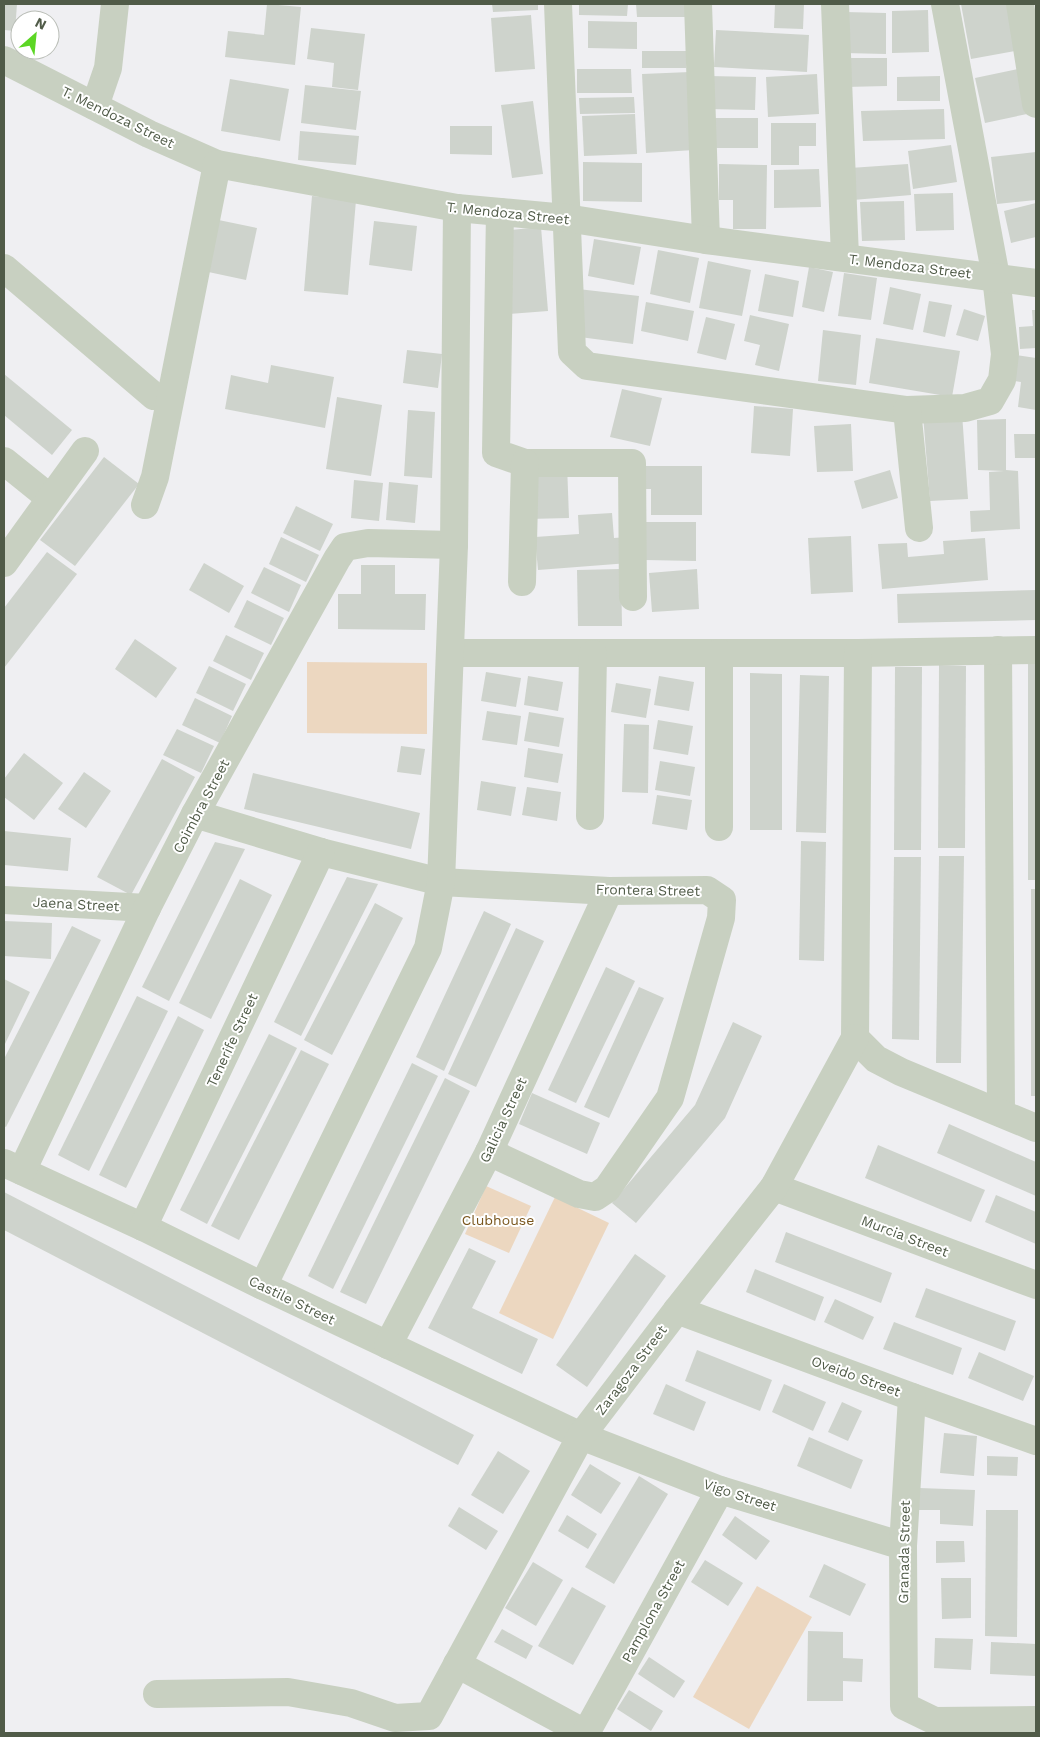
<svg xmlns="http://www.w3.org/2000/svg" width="1040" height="1737" font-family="'Work Sans',sans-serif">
	<rect width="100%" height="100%" fill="#efeff2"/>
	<!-- green -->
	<g fill="#ecd7c0">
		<polygon points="307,662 427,663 427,734 307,733"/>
		<polygon points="486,1186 531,1206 509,1253 465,1234"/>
		<polygon points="555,1197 609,1223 553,1339 499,1313"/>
		<polygon points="757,1586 812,1617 749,1729 693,1697"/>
	</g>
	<!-- building -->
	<g fill="#ced3cc">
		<polygon points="4,4 17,4 15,31 4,30"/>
		<polygon points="267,4 301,7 295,65 225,57 228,31 264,35"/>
		<polygon points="492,4 538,4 538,10 493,12"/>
		<polygon points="579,4 628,4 627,16 579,15"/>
		<polygon points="636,4 685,4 686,17 637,17"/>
		<polygon points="775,4 804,4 803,29 774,28"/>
		<polygon points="961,4 1007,4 1015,51 971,59"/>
		<polygon points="928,10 929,52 892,53 892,11"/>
		<polygon points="845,12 886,13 886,54 844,53"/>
		<polygon points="531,15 535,69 495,72 491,18"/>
		<polygon points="588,21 637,22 637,49 588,48"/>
		<polygon points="311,28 365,34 358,90 332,87 334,63 307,59"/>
		<polygon points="716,30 809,35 807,72 714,67"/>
		<rect x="642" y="51" width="44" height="17"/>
		<polygon points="845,58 887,58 887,86 845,87"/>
		<polygon points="577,69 631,69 632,93 577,93"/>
		<polygon points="1018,69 1027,114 985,123 975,78"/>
		<polygon points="690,72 694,150 646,153 642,74"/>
		<polygon points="817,74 819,114 768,117 766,77"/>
		<polygon points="709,76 756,77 755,110 708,109"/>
		<polygon points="940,76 940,101 897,101 897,77"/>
		<polygon points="230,79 289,89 280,141 221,131"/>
		<polygon points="305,85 361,91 356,130 301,123"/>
		<polygon points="634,97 635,113 580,114 579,98"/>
		<polygon points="533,101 543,174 512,178 501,105"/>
		<polygon points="944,109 945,139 863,141 861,111"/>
		<polygon points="635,114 637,154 584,156 582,116"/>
		<polygon points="709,118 758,118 758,148 710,148"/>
		<polygon points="771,123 816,123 816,146 799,146 799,165 771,165"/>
		<polygon points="450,126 492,126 492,155 450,154"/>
		<polygon points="300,131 359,136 356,165 298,160"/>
		<polygon points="951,145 957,182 913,189 908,151"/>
		<polygon points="1036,152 1036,200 997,204 991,157"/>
		<polygon points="583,162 642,163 642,202 583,201"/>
		<polygon points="719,164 767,165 766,229 733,229 733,200 719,200"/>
		<polygon points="908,164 911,195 853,200 850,168"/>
		<polygon points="819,169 821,207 774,208 774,170"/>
		<polygon points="953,193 954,230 916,231 914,194"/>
		<polygon points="312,196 356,200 348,295 304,291"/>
		<polygon points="904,201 905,240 862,241 860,202"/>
		<polygon points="1036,203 1036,237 1011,243 1004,211"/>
		<polygon points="209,218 257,228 246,280 199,270"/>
		<polygon points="374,221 417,226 412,271 369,265"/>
		<polygon points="541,227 548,311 509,314 501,231"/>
		<polygon points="594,239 641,247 634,285 588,276"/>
		<polygon points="658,250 699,258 690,303 650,294"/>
		<polygon points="708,261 751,270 742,316 699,308"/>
		<polygon points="809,267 833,272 824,312 802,307"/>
		<polygon points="844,273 877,278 871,320 838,316"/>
		<polygon points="765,274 799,281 793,317 758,311"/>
		<polygon points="890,287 921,294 913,330 883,324"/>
		<polygon points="578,289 639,296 633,344 572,336"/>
		<polygon points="929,301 952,305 945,337 923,332"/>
		<polygon points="646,302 694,311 688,341 641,331"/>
		<polygon points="964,309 985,316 978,341 956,335"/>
		<polygon points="1032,310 1036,310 1036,348 1020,349 1019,327 1033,326"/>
		<polygon points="750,315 789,324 779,371 755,365 760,345 744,341"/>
		<polygon points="706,317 735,324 726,360 697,353"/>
		<polygon points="823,330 861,335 856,385 818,381"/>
		<polygon points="876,338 960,351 952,397 869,383"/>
		<polygon points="407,350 442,354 438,388 403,383"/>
		<polygon points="1010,354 1036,358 1036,410 1018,407 1021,382 1006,380"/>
		<polygon points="271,365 334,377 325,428 225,409 231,375 268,383"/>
		<polygon points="4,374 72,430 52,455 4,415"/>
		<polygon points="622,389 662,398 650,446 610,437"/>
		<polygon points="337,397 382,405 371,476 326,469"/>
		<polygon points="754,406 793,409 790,456 751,453"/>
		<polygon points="408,410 435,412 432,478 404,476"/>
		<polygon points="962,413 968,499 930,501 923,415"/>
		<polygon points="1006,419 1006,470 1018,471 1020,529 971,532 970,511 990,510 989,472 1004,471 978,470 977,420"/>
		<polygon points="851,424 853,471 817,472 814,426"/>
		<polygon points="1014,434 1036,434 1036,458 1015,458"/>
		<polygon points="104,457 139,484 75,566 40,540"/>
		<polygon points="567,464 569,518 528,519 525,466"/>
		<polygon points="638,466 702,466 702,515 651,515 651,489 638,489"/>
		<polygon points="890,470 898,498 862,509 854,481"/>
		<polygon points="354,480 383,483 379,521 351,518"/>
		<polygon points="389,482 418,485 415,523 386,520"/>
		<polygon points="296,506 333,524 320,551 283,533"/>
		<polygon points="612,513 614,538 627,537 629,563 538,570 535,537 579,534 578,515"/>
		<polygon points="645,522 696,522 696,561 645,560"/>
		<polygon points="851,536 853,592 811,594 808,538"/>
		<polygon points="281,537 319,555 306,582 269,564"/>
		<polygon points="985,538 988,580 882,589 878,544 907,543 908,557 944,554 943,541"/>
		<polygon points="47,552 77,574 4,668 4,608"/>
		<polygon points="204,563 244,586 229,613 189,590"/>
		<polygon points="361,565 395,565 395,594 426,594 425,630 338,629 338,594 361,594"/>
		<polygon points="264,567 301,585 289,612 251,593"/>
		<polygon points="621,569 622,626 578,626 577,570"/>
		<polygon points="697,569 699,609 652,612 649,573"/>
		<polygon points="1036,590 1036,620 898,623 897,594"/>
		<polygon points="247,600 284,618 271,645 234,627"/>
		<polygon points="226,635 264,653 251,680 213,661"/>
		<polygon points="135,639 177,668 156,698 115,669"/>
		<rect x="1028" y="662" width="8" height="218"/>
		<polygon points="939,665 966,666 965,848 938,848"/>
		<polygon points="209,666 246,684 233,711 196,693"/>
		<polygon points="895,667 922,667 921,850 894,850"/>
		<polygon points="486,672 521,678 516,707 481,701"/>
		<polygon points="750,673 782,674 782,830 750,830"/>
		<polygon points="800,675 829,676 826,833 796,832"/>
		<polygon points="528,676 563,682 558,711 524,705"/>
		<polygon points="659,676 694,682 689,711 654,705"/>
		<polygon points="616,683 651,689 646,718 611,712"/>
		<polygon points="195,698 232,716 220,743 182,725"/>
		<polygon points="487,711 521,716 517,745 482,740"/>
		<polygon points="529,712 564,718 559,747 524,741"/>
		<polygon points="658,720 693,726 688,755 653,749"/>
		<polygon points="624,724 649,725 648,793 622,792"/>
		<polygon points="177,729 214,746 201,773 163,755"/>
		<polygon points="401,746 425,749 421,775 397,772"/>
		<polygon points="528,748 563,754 558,783 524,777"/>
		<polygon points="24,753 63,783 34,820 4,797 4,779"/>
		<polygon points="162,759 195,777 131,895 97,877"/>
		<polygon points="660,761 695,767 690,796 655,790"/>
		<polygon points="84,772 111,791 86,828 58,809"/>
		<polygon points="253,773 420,813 411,849 244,809"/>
		<polygon points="481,781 516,787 511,816 477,810"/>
		<polygon points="527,787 561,792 557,821 522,815"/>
		<polygon points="657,795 692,800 687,830 652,824"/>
		<polygon points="4,831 71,838 68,871 4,865"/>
		<polygon points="801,841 826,842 824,961 799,960"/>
		<polygon points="215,842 245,849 169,1001 142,987"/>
		<polygon points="939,856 964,856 961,1063 936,1063"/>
		<polygon points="894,857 921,857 919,1040 892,1039"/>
		<polygon points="347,877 378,884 301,1036 274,1022"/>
		<polygon points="240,879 272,895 211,1019 179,1003"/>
		<rect x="1031" y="889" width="5" height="207"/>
		<polygon points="375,903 403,918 332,1055 304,1040"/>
		<polygon points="484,911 511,924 444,1071 416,1057"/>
		<polygon points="4,921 52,923 51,959 4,956"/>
		<polygon points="72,926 101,940 6,1127 4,1126 4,1059"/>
		<polygon points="516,928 544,941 476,1087 448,1074"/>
		<polygon points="606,967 635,981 576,1103 548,1090"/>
		<polygon points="4,979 30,992 4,1046"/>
		<polygon points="639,987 664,998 609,1118 584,1107"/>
		<polygon points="137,996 168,1011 89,1171 58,1155"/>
		<polygon points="178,1016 204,1030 126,1188 99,1175"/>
		<polygon points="733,1022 762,1036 725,1118 636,1223 612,1203 695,1105"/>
		<polygon points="269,1034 297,1048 207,1224 180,1210"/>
		<polygon points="301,1050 329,1064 239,1240 211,1226"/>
		<polygon points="412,1063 438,1076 333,1289 308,1276"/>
		<polygon points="445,1078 470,1091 366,1304 340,1292"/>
		<polygon points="532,1093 600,1123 587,1154 519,1124"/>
		<polygon points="949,1124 1036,1162 1036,1196 937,1153"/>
		<polygon points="878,1145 985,1190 971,1222 865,1178"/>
		<polygon points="4,1192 474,1435 458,1465 4,1230"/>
		<polygon points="996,1195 1036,1212 1036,1244 985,1222"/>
		<polygon points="786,1232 892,1273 881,1303 775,1262"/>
		<polygon points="469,1248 496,1261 472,1308 538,1339 522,1374 428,1328"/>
		<polygon points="635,1254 666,1276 587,1387 556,1365"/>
		<polygon points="755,1269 824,1297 815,1321 746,1292"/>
		<polygon points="926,1288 1016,1321 1005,1351 915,1317"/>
		<polygon points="835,1299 874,1317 863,1340 824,1322"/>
		<polygon points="894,1322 962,1348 953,1375 883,1349"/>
		<polygon points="697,1350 772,1380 760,1411 685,1381"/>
		<polygon points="979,1352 1034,1376 1023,1401 968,1378"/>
		<polygon points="666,1384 706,1402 694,1431 653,1414"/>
		<polygon points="784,1384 826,1402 813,1431 772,1412"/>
		<polygon points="842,1402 862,1411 848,1441 828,1432"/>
		<polygon points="944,1433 977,1436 974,1476 940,1473"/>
		<polygon points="809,1437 863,1460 851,1489 797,1466"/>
		<polygon points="498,1451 530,1471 503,1514 471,1495"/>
		<polygon points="987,1456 1018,1457 1017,1476 987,1475"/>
		<polygon points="590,1464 621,1483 601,1514 571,1495"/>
		<polygon points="639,1476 668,1494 614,1584 585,1567"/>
		<polygon points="919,1488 975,1490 973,1526 940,1524 940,1510 918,1510"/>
		<polygon points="459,1507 498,1531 486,1550 448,1526"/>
		<polygon points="986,1510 1018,1510 1017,1637 985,1636"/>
		<polygon points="567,1515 597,1534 588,1549 558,1531"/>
		<polygon points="735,1516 770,1541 756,1560 722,1535"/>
		<polygon points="936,1541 964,1541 965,1562 936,1563"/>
		<polygon points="705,1560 743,1583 728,1606 691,1582"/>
		<polygon points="533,1562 563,1580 536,1626 505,1608"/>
		<polygon points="824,1564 866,1584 850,1616 809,1597"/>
		<polygon points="941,1578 971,1578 971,1618 942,1619"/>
		<polygon points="572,1587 606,1606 573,1665 538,1646"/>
		<polygon points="502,1629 533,1646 526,1659 494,1642"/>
		<polygon points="808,1631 843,1632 843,1658 863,1659 862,1682 843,1681 843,1701 807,1701"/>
		<polygon points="935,1638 973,1639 971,1670 934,1668"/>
		<polygon points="991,1642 1036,1644 1036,1676 990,1674"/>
		<polygon points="649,1657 685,1681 674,1698 638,1674"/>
		<polygon points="629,1690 663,1711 651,1731 617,1709"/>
	</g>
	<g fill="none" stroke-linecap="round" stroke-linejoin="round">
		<!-- minor -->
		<g stroke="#c8d0c1" stroke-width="28">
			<polyline points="558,4 572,352 587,366 907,410 965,408 990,401 1002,380 1005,354 996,277 945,4"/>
			<polyline points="698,4 706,240"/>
			<polyline points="835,4 845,257"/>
			<polyline points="1020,4 1036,104"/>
			<polyline points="4,60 149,134 217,164 457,208 566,218 706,240 1036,283"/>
			<polyline points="95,106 108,68 115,4"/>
			<polyline points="500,212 496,453 525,463 632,463 633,597"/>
			<polyline points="4,268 154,396"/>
			<polyline points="907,410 919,528"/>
			<polyline points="4,461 50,498"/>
			<polyline points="145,505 155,477 217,164"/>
			<polyline points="4,563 85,451"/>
			<polyline points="522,582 525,463"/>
			<polyline points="998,650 1001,1113"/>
			<polyline points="451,653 858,653 1036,650"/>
			<polyline points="858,653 855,1038 876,1059 901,1072 1036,1128"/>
			<polyline points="195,814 321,852 441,882 609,891 707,890 722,900 721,918 670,1098 607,1189 595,1197 579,1194 489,1152"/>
			<polyline points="590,816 593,654"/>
			<polyline points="719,827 719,653"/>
			<polyline points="4,900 147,908"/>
			<polyline points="4,1163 143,1227 263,1286 581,1436 720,1490 903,1546"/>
			<polyline points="22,1171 147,908 195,814 337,559 345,547 368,543 454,545"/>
			<polyline points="774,1187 1036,1285"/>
			<polyline points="143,1227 321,852"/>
			<polyline points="263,1286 428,948 441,882 454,545 457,208"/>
			<polyline points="677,1310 912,1397 1036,1441"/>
			<polyline points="388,1345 489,1152 609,891"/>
			<polyline points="912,1397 903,1546 904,1706 935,1721 1036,1720"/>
			<polyline points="457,1664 585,1733"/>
			<polyline points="157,1694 288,1692 351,1703 395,1718 429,1716 581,1436 677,1310 774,1187 855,1038"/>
			<polyline points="586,1733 720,1490"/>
		</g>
	</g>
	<g text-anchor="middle" stroke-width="4" stroke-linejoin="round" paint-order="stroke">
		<!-- street labels -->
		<g font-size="14" fill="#505b48" stroke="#fff">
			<text transform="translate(118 117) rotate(26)" y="5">T. Mendoza Street</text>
			<text transform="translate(508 213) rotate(6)" y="5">T. Mendoza Street</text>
			<text transform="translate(910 266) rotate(7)" y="5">T. Mendoza Street</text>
			<text transform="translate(201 806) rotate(-62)" y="5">Coimbra Street</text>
			<text transform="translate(648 890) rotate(1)" y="5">Frontera Street</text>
			<text transform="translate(76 904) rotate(3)" y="5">Jaena Street</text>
			<text transform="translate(232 1040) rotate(-65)" y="5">Tenerife Street</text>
			<text transform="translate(503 1120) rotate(-65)" y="5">Galicia Street</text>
			<text transform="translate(905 1236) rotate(21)" y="5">Murcia Street</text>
			<text transform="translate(292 1300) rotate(26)" y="5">Castile Street</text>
			<text transform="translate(631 1370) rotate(-53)" y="5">Zaragoza Street</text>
			<text transform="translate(856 1376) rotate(20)" y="5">Oveido Street</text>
			<text transform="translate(740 1495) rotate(18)" y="5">Vigo Street</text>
			<text transform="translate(904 1552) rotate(-89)" y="5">Granada Street</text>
			<text transform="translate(653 1611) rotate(-61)" y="5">Pamplona Street</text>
		</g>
		<!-- park labels -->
		<g font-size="14" fill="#79561d" stroke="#fff">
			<text x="498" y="1225">Clubhouse</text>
		</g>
	</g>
	<!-- border -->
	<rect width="1040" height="1737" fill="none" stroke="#505b48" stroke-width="10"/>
	<!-- north arrow -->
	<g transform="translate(35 35) rotate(27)"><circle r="24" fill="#ffffff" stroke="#b9bdb6"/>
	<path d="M0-4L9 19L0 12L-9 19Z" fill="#5cd624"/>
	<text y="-8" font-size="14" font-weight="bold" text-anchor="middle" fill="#505b48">N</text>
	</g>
</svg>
